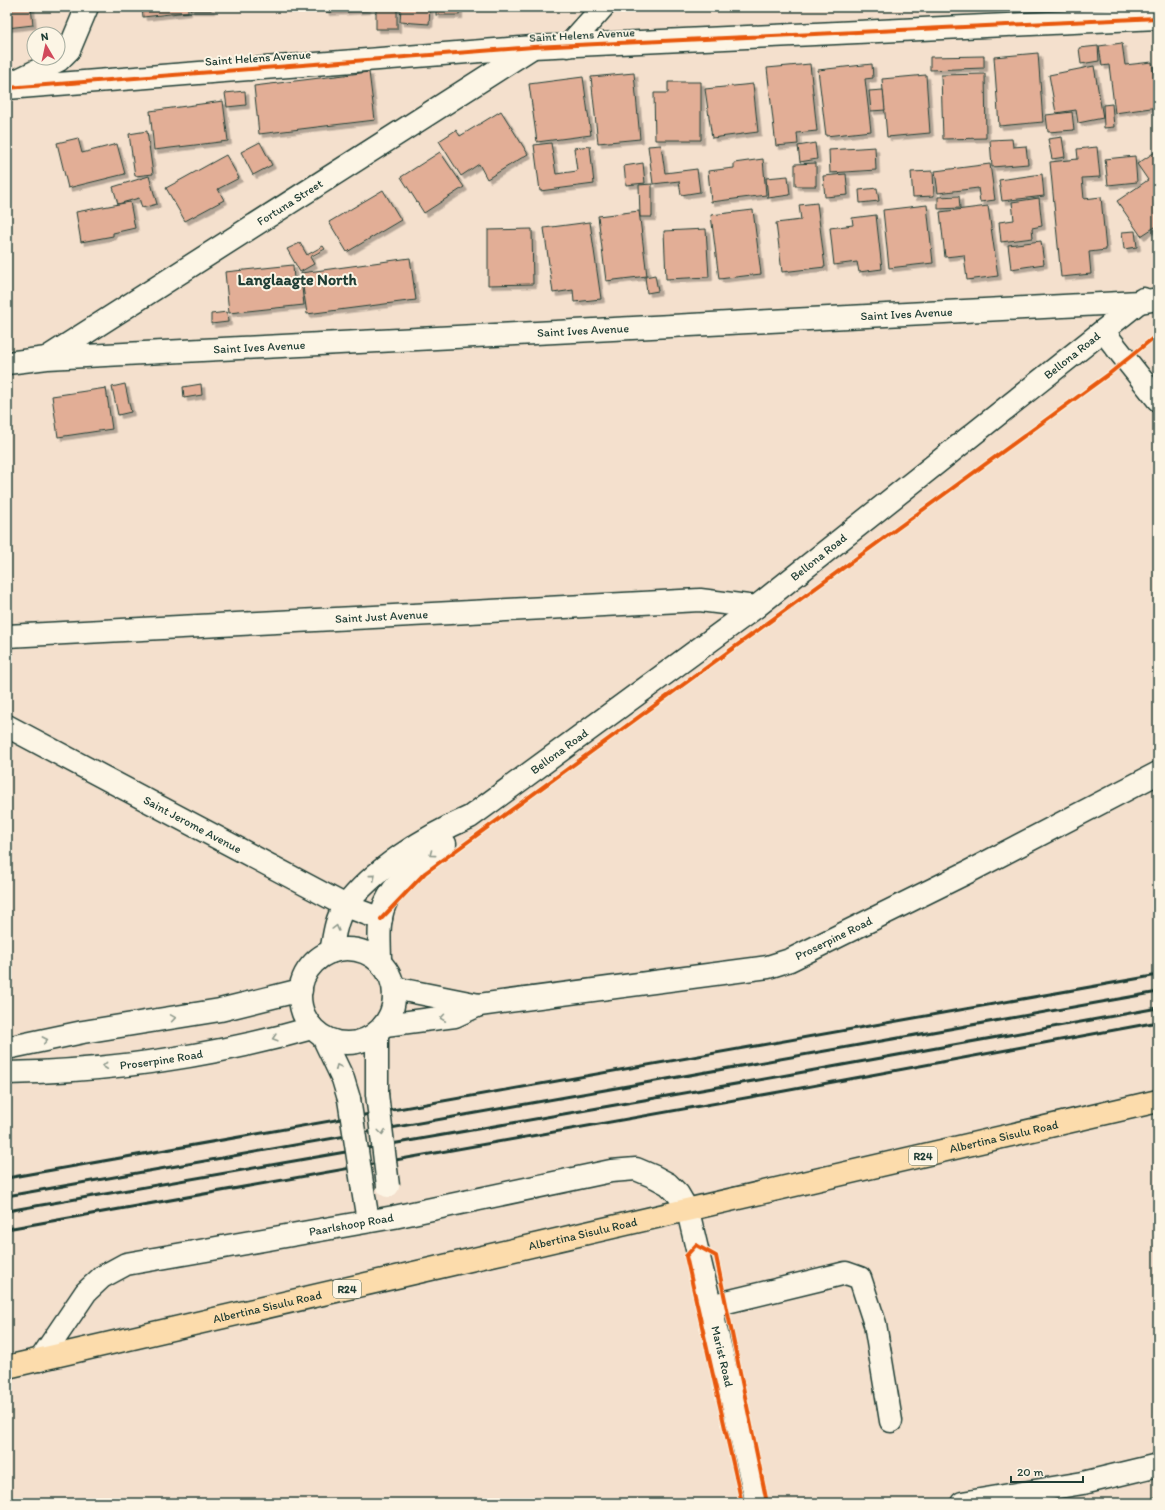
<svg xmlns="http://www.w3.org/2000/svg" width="1165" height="1510" font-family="Itim,sans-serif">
	<defs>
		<filter id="shadow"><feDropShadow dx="3.5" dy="3.5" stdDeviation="0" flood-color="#0004"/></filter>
	</defs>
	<rect width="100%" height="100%" fill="#f4e0cd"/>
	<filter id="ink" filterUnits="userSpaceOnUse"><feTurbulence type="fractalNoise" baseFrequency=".025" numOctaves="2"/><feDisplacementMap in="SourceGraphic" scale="8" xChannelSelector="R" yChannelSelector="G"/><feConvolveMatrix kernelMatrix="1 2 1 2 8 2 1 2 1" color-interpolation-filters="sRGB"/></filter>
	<g filter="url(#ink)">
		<!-- green -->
		<polygon fill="#aee8ac" stroke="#669270" points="1158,1496 1158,1503 1139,1503"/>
		<!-- building -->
		<g fill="#e2ae96" stroke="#1f3d34" filter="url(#shadow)">
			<polygon points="7,7 31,7 33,25 7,28"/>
			<polygon points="142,7 188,7 188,12 143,17"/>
			<rect x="190" y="7" width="21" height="3"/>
			<polygon points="325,7 367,7 367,10 326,12"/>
			<polygon points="401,7 430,8 429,24 400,22"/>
			<rect x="436" y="7" width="23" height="8"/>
			<polygon points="397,8 397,29 376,29 376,9"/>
			<polygon points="1122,43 1125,65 1152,62 1158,107 1115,113 1109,65 1102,66 1099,46"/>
			<polygon points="1098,46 1099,61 1081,64 1079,48"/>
			<polygon points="1038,53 1043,122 999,126 994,57"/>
			<polygon points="984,56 984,68 930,70 930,57"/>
			<polygon points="810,64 817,131 797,133 798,144 776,146 767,68"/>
			<polygon points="872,64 873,78 865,79 871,131 826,136 818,70"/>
			<polygon points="1094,66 1103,118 1078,123 1076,110 1056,113 1049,75"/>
			<polygon points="369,72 375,120 259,134 254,86"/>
			<polygon points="634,73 640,139 598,143 591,77"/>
			<polygon points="985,74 986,138 943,139 941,75"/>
			<polygon points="926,75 930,133 887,137 882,79"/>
			<polygon points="583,77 591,135 537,142 529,84"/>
			<polygon points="668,82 701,82 701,140 655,140 654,93 668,93"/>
			<polygon points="753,84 758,132 712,138 705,89"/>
			<polygon points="883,90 885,110 871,111 869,91"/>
			<polygon points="245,91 246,105 227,107 225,93"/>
			<polygon points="223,101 228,141 154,150 150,111"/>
			<polygon points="1112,104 1114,127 1104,128 1103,105"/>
			<polygon points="501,111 528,154 487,179 479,164 461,176 439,141 456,130 460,136"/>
			<polygon points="1072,112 1074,130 1048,132 1046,115"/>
			<polygon points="147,131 153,174 135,176 129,134"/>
			<polygon points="1062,137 1065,157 1052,159 1048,139"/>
			<polygon points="78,138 82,153 117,144 125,174 68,188 57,143"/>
			<polygon points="1012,139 1013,147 1026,146 1028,164 992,167 990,140"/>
			<polygon points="260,142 272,165 253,175 241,152"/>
			<polygon points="551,143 556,174 577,171 574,148 590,146 594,184 540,191 534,145"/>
			<polygon points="815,143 817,159 800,162 798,146"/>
			<polygon points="661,145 665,173 697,169 700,192 681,195 679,181 653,184 648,146"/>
			<polygon points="875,147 876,170 830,173 829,150"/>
			<polygon points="1097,147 1100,177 1082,178 1084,199 1101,197 1106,250 1089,252 1091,274 1061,277 1050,162 1078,159 1077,149"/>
			<polygon points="1158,150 1158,225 1141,236 1117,201 1148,180 1137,164"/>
			<polygon points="440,152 464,187 424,213 401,177"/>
			<polygon points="226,155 239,178 218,189 224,200 185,221 166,188"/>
			<polygon points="1135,156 1137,182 1108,185 1105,159"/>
			<polygon points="763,159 766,195 711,202 708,171 734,168 734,163"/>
			<polygon points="643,163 645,183 626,185 624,166"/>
			<polygon points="816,163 816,186 795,186 795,164"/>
			<polygon points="990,164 995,200 980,202 978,188 938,193 935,171"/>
			<polygon points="933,171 934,196 913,197 911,172"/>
			<polygon points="846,174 848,195 825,197 823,176"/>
			<polygon points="1042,174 1044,196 1002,201 999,180"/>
			<polygon points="149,176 157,204 142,208 139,198 118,204 113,187"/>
			<polygon points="788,176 790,195 768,198 766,178"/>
			<polygon points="652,184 652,217 640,217 639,185"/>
			<polygon points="877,188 879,201 860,203 859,190"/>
			<polygon points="383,190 401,220 347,252 329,222"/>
			<polygon points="959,196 960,208 938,209 938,197"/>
			<polygon points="1039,198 1042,226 1032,228 1033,238 1001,242 999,222 1014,220 1012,202"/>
			<polygon points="130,202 135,228 113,233 113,236 81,242 76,212"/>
			<polygon points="817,203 825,267 782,272 776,223 801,220 799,205"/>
			<polygon points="927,205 933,263 889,268 883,210"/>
			<polygon points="988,206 998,276 967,280 964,255 945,257 940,212"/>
			<polygon points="753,210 761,274 719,279 711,215"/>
			<polygon points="639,211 647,276 606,281 598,216"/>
			<polygon points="876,215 882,269 859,272 857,262 834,265 830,228 853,225 852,218"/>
			<polygon points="590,222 601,299 574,302 573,290 553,293 544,228"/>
			<polygon points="532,229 533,284 488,285 488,230"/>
			<polygon points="706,229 709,277 666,279 664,231"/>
			<polygon points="1135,231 1137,247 1124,249 1122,232"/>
			<polygon points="1041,241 1044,264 1011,269 1008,245"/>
			<polygon points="300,243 307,255 323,246 325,249 310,257 314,264 300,272 287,249"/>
			<polygon points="410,258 416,300 307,314 301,273"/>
			<polygon points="293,265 294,281 301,280 304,305 229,313 225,272"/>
			<polygon points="655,275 658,291 647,293 645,277"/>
			<polygon points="227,312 228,322 211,324 211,314"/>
			<polygon points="125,384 131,412 118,415 112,387"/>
			<polygon points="201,384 202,395 184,398 183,387"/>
			<polygon points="106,388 112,429 58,437 52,396"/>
		</g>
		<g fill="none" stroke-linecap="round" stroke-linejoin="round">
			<defs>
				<g id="minor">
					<polyline points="568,46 603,7"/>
					<polyline points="14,82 59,60 69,50 87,7"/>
					<polyline points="7,88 533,47 1158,18"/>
					<polyline points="1103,331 1158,400"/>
					<path id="s1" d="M48,357l482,-308"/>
					<path id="s2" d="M7,363l40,-5 1093,-56 18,-3"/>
					<path id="s3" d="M7,636l693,-36 56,7"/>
					<path id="s4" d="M7,726l339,180 35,13"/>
					<circle cx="347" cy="996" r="47"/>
					<path id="s5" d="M331,952c3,-14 4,-32 13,-44 29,-39 82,-72 126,-91l286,-210 387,-308"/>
					<path d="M380,962c0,-19 -3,-40 5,-58 11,-26 38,-43 60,-60"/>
					<path id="s6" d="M394,988l85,17 289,-38 22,-7 178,-88 190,-99"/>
					<polyline points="385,1025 455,1016 479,1005"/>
					<polyline points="323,1037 343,1079 349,1099"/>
					<polyline points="7,1048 83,1032 220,1010 301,990"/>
					<path id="s7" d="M7,1073c102,-2 207,-17 305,-45"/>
					<polyline points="377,1094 377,1033"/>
					<polyline points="363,1190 368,1221"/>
					<polyline points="710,1306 846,1273 860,1278 875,1324 891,1421"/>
					<path id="s8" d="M40,1360l46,-68 16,-15 24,-13 268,-47 217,-46 25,-2 19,8 13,7 10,10 10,17 69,292"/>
					<polyline points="962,1503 1083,1483 1158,1465"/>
				</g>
				<g id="major">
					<path id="s9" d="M7,1367l1151,-266"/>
				</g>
			</defs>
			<!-- minor casing -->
			<use href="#minor" stroke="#1f3d34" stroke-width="25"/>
			<!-- major casing -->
			<use href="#major" stroke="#1f3d34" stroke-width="25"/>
			<!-- minor -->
			<use href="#minor" stroke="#fcf5e5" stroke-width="22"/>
			<!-- major -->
			<use href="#major" stroke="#fcdcac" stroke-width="22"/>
			<!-- rail -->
			<g stroke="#1f3d34" stroke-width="3">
				<polyline points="7,1178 1158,975"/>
				<polyline points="7,1196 1158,992"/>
				<polyline points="7,1211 776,1077 1158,1008"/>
				<polyline points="7,1229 779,1092 1158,1022"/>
			</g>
			<defs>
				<g id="minor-bridge">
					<polyline points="377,1094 388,1186"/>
					<polyline points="349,1099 363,1190"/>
				</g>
			</defs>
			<!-- minor-bridge casing -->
			<use href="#minor-bridge" stroke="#1f3d34" stroke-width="25" stroke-linecap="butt"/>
			<!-- minor-bridge -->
			<use href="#minor-bridge" stroke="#fcf5e5" stroke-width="22"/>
			<defs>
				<g id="cycleway">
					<polyline points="7,88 533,47 1158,18"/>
					<polyline points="381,919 425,873 1109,374 1158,334"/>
					<polyline points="742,1503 686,1256 696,1245 716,1256 767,1503"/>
				</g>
			</defs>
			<!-- cycleway casing -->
			<use href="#cycleway" stroke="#fcf5e5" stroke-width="6"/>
			<!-- cycleway -->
			<use href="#cycleway" stroke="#e8590c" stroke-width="4"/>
		</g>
		<!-- one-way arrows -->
		<defs><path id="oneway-chevron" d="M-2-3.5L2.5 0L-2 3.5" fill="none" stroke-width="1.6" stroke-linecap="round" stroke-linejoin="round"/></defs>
		<g stroke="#8e998c">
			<use href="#oneway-chevron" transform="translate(432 854) rotate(144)"/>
			<use href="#oneway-chevron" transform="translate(373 877) rotate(-40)"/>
			<use href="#oneway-chevron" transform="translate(336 928) rotate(-75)"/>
			<use href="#oneway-chevron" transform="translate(173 1018) rotate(-9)"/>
			<use href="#oneway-chevron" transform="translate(443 1018) rotate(172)"/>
			<use href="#oneway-chevron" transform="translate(275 1038) rotate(164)"/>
			<use href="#oneway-chevron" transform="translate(45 1040) rotate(-11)"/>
			<use href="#oneway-chevron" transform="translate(105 1066) rotate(174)"/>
			<use href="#oneway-chevron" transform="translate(338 1067) rotate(-114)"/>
			<use href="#oneway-chevron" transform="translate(382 1132) rotate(83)"/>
		</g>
	</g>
	<g text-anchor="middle" stroke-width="4" stroke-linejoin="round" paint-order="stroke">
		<!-- shield labels -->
		<g fill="#fcf5e5" stroke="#617469" stroke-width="1">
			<rect x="909" y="1147" width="28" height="18" rx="3"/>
			<rect x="333" y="1280" width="28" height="18" rx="3"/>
		</g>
		<g font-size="11" font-weight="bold" fill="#1f3d34">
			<text x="923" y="1160">R24</text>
			<text x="347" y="1293">R24</text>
		</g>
		<!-- street labels -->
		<g font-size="12" fill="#1f3d34" stroke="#fcf5e5">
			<text transform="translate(582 35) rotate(-3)" y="4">Saint Helens Avenue</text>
			<text transform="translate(258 58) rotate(-4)" y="4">Saint Helens Avenue</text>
			<text dy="4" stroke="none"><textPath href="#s1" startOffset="287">Fortuna Street</textPath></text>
			<text dy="4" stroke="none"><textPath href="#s2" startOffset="901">Saint Ives Avenue</textPath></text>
			<text dy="4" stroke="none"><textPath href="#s2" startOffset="577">Saint Ives Avenue</textPath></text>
			<text dy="4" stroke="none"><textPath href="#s2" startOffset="253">Saint Ives Avenue</textPath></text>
			<text dy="4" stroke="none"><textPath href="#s5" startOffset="962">Bellona Road</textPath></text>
			<text dy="4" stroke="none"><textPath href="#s5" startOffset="638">Bellona Road</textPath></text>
			<text dy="4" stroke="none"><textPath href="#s3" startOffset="375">Saint Just Avenue</textPath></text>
			<text dy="4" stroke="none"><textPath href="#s5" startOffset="314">Bellona Road</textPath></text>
			<text dy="4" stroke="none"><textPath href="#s4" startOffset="210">Saint Jerome Avenue</textPath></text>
			<text dy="4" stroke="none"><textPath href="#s6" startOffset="450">Proserpine Road</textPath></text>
			<text dy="4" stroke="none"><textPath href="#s7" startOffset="155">Proserpine Road</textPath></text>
			<text dy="4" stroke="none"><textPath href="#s9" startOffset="1023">Albertina Sisulu Road</textPath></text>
			<text dy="4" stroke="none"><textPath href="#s8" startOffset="360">Paarlshoop Road</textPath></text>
			<text dy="4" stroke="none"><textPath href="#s9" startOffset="591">Albertina Sisulu Road</textPath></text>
			<text dy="4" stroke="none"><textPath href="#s9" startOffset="267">Albertina Sisulu Road</textPath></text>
			<text dy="4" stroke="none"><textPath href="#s8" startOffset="869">Marist Road</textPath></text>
		</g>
		<!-- district labels -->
		<g font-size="16" font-weight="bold" fill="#1f3d34" stroke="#fcf5e5">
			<text x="297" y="285">Langlaagte North</text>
		</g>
	</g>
	<!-- margin -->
	<rect width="1165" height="1510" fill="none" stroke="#fcf5e5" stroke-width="24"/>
	<rect x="12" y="12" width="1141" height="1486" fill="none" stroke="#1f3d34" stroke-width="1.5" filter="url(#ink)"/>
	<!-- north arrow -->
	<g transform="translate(46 46) rotate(351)"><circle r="19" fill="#fcf5e5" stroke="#a4ab9e"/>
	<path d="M0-3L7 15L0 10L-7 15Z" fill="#d1495b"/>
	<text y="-6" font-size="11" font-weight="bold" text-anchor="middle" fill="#1f3d34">N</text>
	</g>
	<!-- scale -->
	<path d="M1011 1476v6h72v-6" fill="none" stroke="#1f3d34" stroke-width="2"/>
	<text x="1017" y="1476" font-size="12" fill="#1f3d34" stroke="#fcf5e5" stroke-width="3" paint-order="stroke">20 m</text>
</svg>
